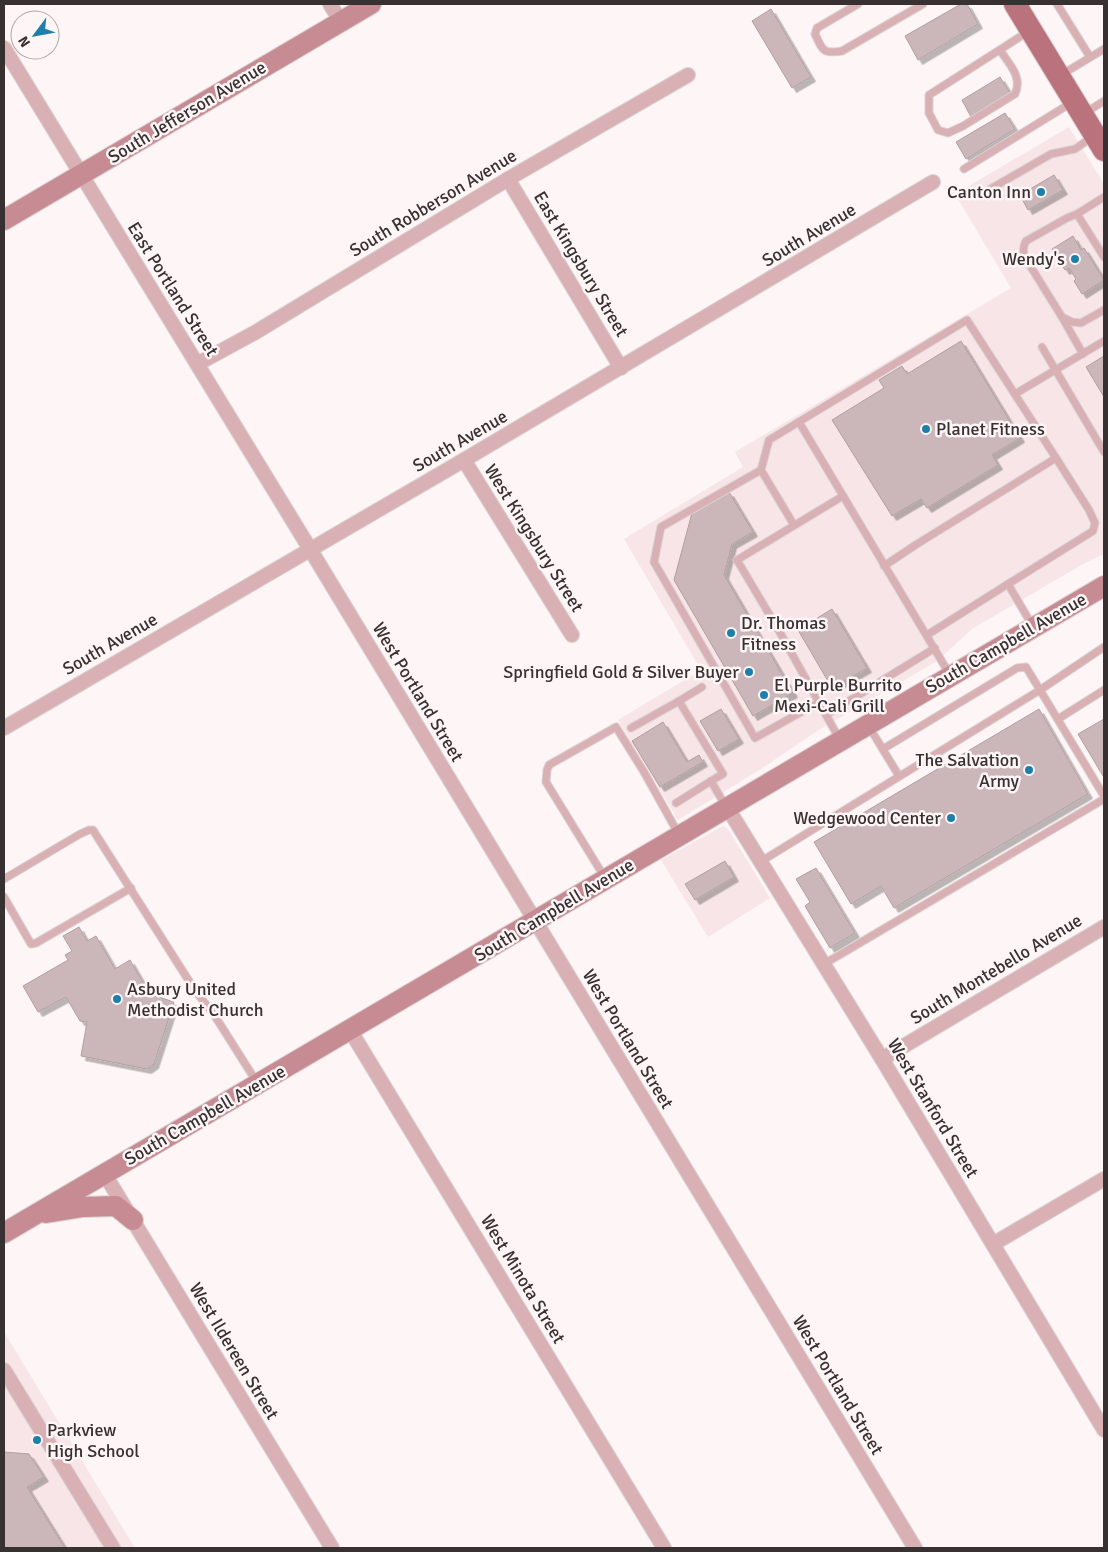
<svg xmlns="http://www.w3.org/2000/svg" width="1108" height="1552" font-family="Signika,sans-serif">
	<defs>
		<filter id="shadow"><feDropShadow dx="4.5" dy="4.5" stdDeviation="0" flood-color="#0004"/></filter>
	</defs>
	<rect width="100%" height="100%" fill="#fef5f6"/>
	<!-- built -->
	<g fill="#f7e5e7">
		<polygon points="1069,127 1104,184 1104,554 1083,564 972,629 937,661 817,731 761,769 678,820 618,720 701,670 624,539 743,467 735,452 1011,288 955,194"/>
		<polygon points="723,826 728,829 770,898 708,937 661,860"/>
		<polygon points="4,1332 135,1548 4,1548"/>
	</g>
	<!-- building -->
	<g fill="#cbb7b9" stroke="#b29fa0" filter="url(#shadow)">
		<polygon points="961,4 967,4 978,24 918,60 905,36"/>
		<polygon points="771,9 811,77 792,88 752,21"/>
		<polygon points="1000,77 1010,93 971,117 962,100"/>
		<polygon points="1005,113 1015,129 966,159 956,142"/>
		<polygon points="1054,175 1063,190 1028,210 1020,195"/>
		<polygon points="1073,236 1081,250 1084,248 1104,280 1082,294 1074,281 1076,279 1069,268 1065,270 1052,249"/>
		<polygon points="961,341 1020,438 992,455 998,465 927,508 921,499 892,516 832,420 884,388 879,380 902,366 907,374"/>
		<polygon points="1104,356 1104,397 1086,367"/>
		<polygon points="729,492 753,532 732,544 724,575 793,693 753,716 674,580 692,513"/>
		<polygon points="832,609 867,668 832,688 798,630"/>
		<polygon points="721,709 739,739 718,751 700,721"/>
		<polygon points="1039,709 1088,794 894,908 881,886 851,904 814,842"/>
		<polygon points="1104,719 1104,776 1103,776 1078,734"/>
		<polygon points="663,722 687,762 699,755 703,762 660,787 632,741"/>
		<polygon points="725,861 734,877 695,900 685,884"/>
		<polygon points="816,868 855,933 830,948 805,906 810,902 796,879"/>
		<polygon points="79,927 87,941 96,936 115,969 130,960 145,986 141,991 174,1002 154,1064 147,1069 81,1056 87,1022 80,1021 66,997 38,1012 23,986 68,960 65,955 72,951 63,936"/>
		<polygon points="4,1452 29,1454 44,1477 27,1487 65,1548 4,1548"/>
	</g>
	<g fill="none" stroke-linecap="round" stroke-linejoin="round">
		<defs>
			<g id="lane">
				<path d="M858,4l-41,24 -2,6c8,17 8,20 27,17l81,-47"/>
				<polyline points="1057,4 1090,57"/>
				<path d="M1000,50c9,14 23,27 15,44l-52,32 -15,7 -10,-3 -9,-17v-18l100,-64"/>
				<polyline points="1061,75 1104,49"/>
				<polyline points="1085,113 1104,101"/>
				<polyline points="964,169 1071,103"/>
				<polyline points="980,195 1051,154 1075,149 1092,137"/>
				<polyline points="1077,214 1104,197"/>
				<path d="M1104,257l-27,-43 -10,4 -41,23c-5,9 -2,15 3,23l33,53 10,5 9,1 23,-13"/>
				<polyline points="1062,317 1083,354"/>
				<polyline points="1042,347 1104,452"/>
				<polyline points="1015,394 1104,341"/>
				<polyline points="799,422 950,675"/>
				<polyline points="761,470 794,525"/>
				<polyline points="884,566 917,544 1056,458 1089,510 1095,523 1093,531 1008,584 1032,625"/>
				<polyline points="927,635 1008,584"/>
				<polyline points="1104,647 1040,690 1104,796"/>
				<polyline points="679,701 702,687"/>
				<polyline points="819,702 755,738 654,562 661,527 761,470 769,440 967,320 1056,458"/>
				<polyline points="826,715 935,648"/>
				<polyline points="1058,719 1104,690"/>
				<polyline points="868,725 899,776"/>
				<polyline points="631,728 679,701 723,774 711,781"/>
				<polyline points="840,740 778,629 737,560 843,496"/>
				<polyline points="676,803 711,781 725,805"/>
				<polyline points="760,862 1040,690 1026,667 1017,668 883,749"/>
				<polyline points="605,878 546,782 547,770 549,765 616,727 644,772 678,833"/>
				<polyline points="4,879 80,834 89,830 93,830 196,992 213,1013 256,1081"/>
				<polyline points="4,897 31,944 36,943 131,888"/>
				<polyline points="824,964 1104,799"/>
			</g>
			<g id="street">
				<polyline points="330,4 341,22"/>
				<polyline points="4,48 310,549 915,1548"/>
				<polyline points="508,179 621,368"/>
				<polyline points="197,364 256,332 508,179 688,75"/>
				<polyline points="464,460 572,635"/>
				<polyline points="4,728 464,460 933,182"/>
				<polyline points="727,807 882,1059 1104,1430"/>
				<polyline points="350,1030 664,1548"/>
				<polyline points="882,1059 1104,927"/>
				<polyline points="104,1173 332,1548"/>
				<polyline points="993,1244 1104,1179"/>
				<polyline points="4,1370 113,1548"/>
			</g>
			<g id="secondary">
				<polyline points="4,220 371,4"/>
				<polyline points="46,1213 83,1207 116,1206 133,1220"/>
				<path d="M4,1233c367,-216 733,-433 1100,-647"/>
			</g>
			<polyline id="primary" points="1015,4 1104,150"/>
		</defs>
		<!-- lane casing -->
		<use href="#lane" stroke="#dad2d3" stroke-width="9"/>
		<!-- street casing -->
		<use href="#street" stroke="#dad2d3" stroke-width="16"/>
		<!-- secondary casing -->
		<use href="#secondary" stroke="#dad2d3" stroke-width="22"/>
		<!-- primary casing -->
		<use href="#primary" stroke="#dad2d3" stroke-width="24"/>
		<!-- lane -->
		<use href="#lane" stroke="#d9b0b4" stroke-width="7"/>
		<!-- street -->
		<use href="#street" stroke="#d9b0b4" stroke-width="14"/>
		<!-- secondary -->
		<use href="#secondary" stroke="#c78c93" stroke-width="20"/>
		<!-- primary -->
		<use href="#primary" stroke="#ba727c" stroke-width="22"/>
	</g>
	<!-- markers -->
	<g fill="#1f7fab" stroke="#fef5f6" stroke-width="2">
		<circle cx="1041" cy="192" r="5"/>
		<circle cx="1075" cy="259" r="5"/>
		<circle cx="926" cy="429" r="5"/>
		<circle cx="731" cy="633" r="5"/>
		<circle cx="749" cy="672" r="5"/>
		<circle cx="764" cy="695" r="5"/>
		<circle cx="1029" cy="770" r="5"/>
		<circle cx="951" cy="818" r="5"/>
		<circle cx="117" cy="999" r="5"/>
		<circle cx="37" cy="1440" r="5"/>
	</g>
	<g text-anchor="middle" stroke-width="5" stroke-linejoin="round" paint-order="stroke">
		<!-- street labels -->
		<g font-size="18" fill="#383131" stroke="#fef5f6">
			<text transform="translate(187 112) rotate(-31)" y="6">South Jefferson Avenue</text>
			<text transform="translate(433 203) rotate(-31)" y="6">South Robberson Avenue</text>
			<text transform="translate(809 235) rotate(-31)" y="6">South Avenue</text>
			<text transform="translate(581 264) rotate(59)" y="6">East Kingsbury Street</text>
			<text transform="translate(173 289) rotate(58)" y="6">East Portland Street</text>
			<text transform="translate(460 441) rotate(-30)" y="6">South Avenue</text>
			<text transform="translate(534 538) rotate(58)" y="6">West Kingsbury Street</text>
			<text transform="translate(1006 643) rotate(-30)" y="6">South Campbell Avenue</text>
			<text transform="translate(110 644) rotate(-30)" y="6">South Avenue</text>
			<text transform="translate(418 692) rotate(59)" y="6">West Portland Street</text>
			<text transform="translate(554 910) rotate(-31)" y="6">South Campbell Avenue</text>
			<text transform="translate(996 969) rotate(-31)" y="6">South Montebello Avenue</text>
			<text transform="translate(628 1039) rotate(59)" y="6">West Portland Street</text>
			<text transform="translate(933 1108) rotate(59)" y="6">West Stanford Street</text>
			<text transform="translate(205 1115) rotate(-30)" y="6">South Campbell Avenue</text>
			<text transform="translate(523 1279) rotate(59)" y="6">West Minota Street</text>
			<text transform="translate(234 1351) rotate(59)" y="6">West Ildereen Street</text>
			<text transform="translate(838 1385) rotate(59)" y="6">West Portland Street</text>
		</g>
		<!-- poi labels -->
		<g font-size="18" fill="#383131" stroke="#fef5f6" text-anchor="end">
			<text x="1031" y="198">Canton Inn</text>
			<text x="1065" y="265">Wendy's</text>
			<text x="936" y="435" text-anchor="start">Planet Fitness</text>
			<text x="741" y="629" text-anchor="start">Dr. Thomas<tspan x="741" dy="21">Fitness</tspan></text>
			<text x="739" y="678">Springfield Gold &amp; Silver Buyer</text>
			<text x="774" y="691" text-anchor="start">El Purple Burrito<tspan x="774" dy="21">Mexi-Cali Grill</tspan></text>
			<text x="1019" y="766">The Salvation<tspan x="1019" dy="21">Army</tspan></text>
			<text x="941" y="824">Wedgewood Center</text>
			<text x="127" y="995" text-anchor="start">Asbury United<tspan x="127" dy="21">Methodist Church</tspan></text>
			<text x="47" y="1436" text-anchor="start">Parkview<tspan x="47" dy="21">High School</tspan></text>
		</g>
	</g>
	<!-- border -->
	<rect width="1108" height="1552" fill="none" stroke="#383131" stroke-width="10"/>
	<!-- north arrow -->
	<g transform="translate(35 35) rotate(238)"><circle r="24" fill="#fef5f6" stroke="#afa7a7"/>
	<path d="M0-4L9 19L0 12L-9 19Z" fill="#1f7fab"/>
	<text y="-8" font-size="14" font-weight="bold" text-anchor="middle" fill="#383131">N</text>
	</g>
</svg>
